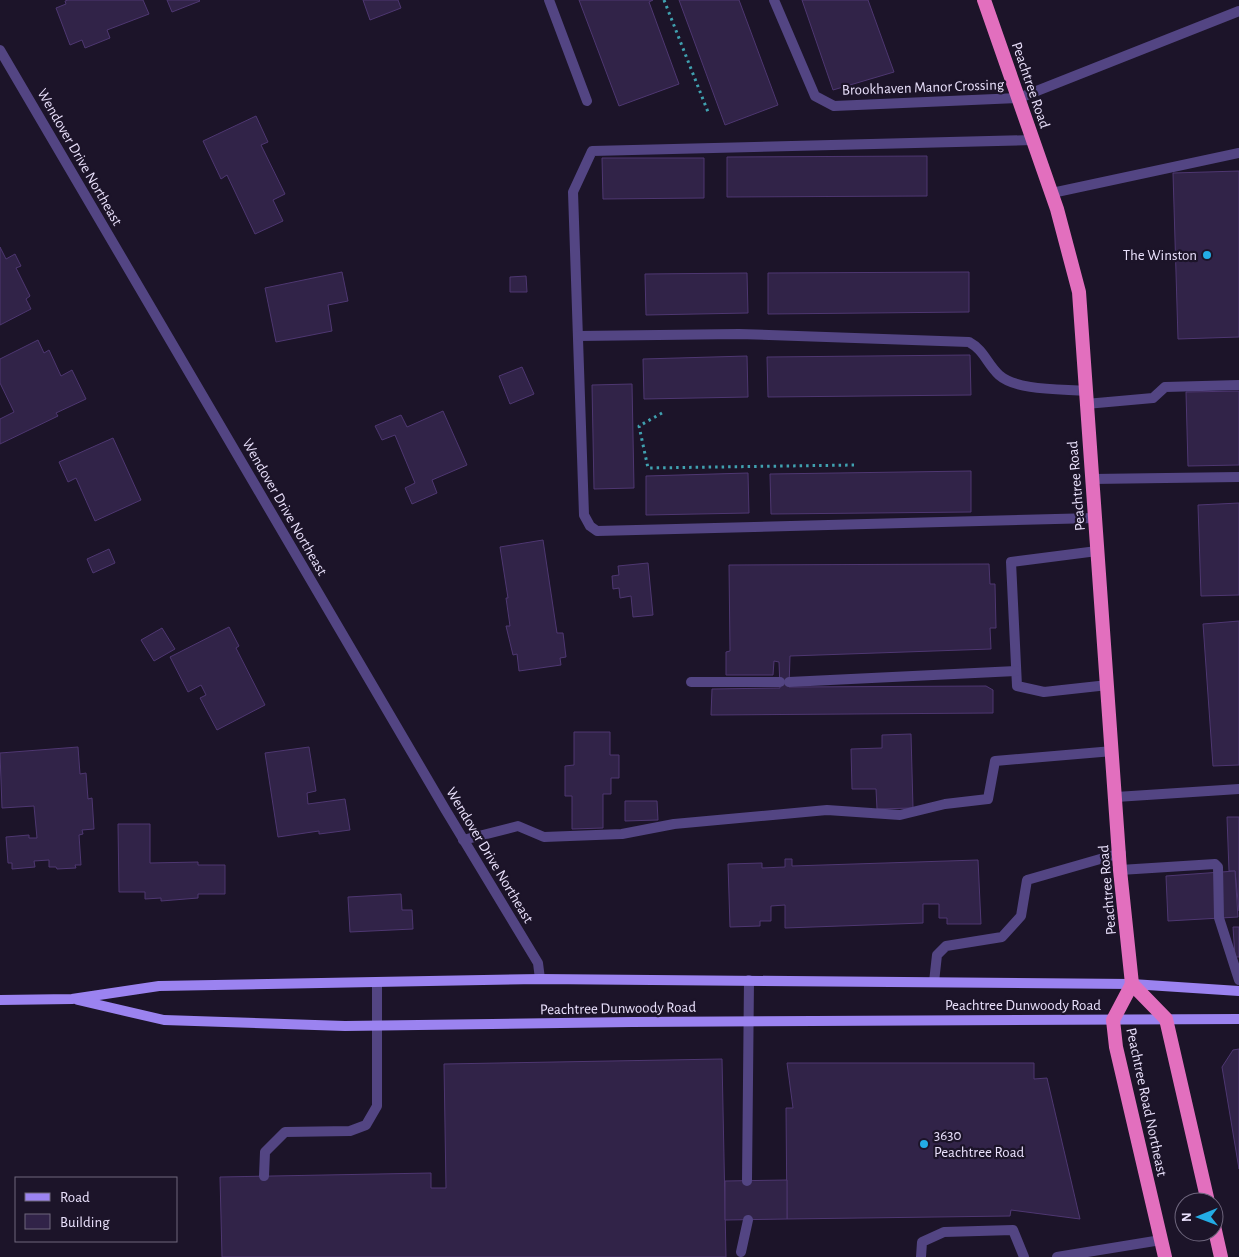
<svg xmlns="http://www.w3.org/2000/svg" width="1239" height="1257" font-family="'Alegreya Sans',sans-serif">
	<rect width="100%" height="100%" fill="#1c1429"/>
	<!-- building -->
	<g fill="#312348" stroke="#4e3771">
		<polygon points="143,0 149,14 107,30 110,38 85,48 82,40 70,45 56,8 66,4 65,1 68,0"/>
		<polygon points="167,0 199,0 200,1 172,12"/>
		<polygon points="363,0 398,0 401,8 370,20"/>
		<polygon points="579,0 653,0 649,2 679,84 619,106"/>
		<polygon points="679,0 739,0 778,105 725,125"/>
		<polygon points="802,0 868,0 894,72 833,90"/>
		<polygon points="256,116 268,142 261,145 285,194 273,200 283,221 255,234 227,175 221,179 203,141"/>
		<polygon points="927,156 927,196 727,197 727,157"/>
		<polygon points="602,158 704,158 704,198 603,199"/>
		<polygon points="1239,171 1239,337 1178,339 1173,173"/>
		<polygon points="0,247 6,259 15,254 21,266 16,268 30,296 26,299 31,309 0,325"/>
		<polygon points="342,272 348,301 328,305 332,331 276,342 265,288"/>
		<polygon points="969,272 969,312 768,314 768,273"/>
		<polygon points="747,273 748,313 646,315 645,274"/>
		<polygon points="526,276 527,292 510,292 510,277"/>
		<polygon points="38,340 44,353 49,350 61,376 72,370 86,399 56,413 58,416 0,444 0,419 14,412 0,383 0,359"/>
		<polygon points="970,355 971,395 768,397 767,357"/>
		<polygon points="747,356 748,397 644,399 643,359"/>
		<polygon points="522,367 534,394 510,404 499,376"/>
		<polygon points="632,384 634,488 594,489 592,385"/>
		<polygon points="1239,391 1239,465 1188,466 1186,392"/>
		<polygon points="443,411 467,465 432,480 437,493 412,504 405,488 415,483 395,435 382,440 375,426 401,415 407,427"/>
		<polygon points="113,438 141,500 95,521 76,478 68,482 59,462"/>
		<polygon points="971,471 971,512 771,514 770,474"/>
		<polygon points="748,473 749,513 646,515 646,476"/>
		<polygon points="1239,503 1239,595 1201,596 1198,505"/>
		<polygon points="543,540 557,633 563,633 566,657 560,658 561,665 519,671 517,654 513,655 506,626 510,626 506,598 508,598 500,547"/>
		<polygon points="109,549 115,563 93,573 87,559"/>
		<polygon points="648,563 653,615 633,617 631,596 620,598 619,588 613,589 612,576 619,575 618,566"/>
		<polygon points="989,564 990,584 995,584 996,628 990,628 991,649 790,656 789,687 986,686 993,690 993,713 711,715 712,689 780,688 779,662 774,661 773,675 726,675 726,652 730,651 729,565"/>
		<polygon points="1239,621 1239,765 1213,766 1203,624"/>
		<polygon points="229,627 239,646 236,648 265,705 217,730 200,698 206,695 201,685 188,692 170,657"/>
		<polygon points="162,628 175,649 154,661 141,640"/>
		<polygon points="574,732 610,732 610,755 619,755 619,778 611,778 611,794 603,794 603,828 572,829 572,796 565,796 565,766 574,765"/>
		<polygon points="911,734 913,808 877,809 876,789 852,789 851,749 882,748 882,735"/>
		<polygon points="78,747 80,774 86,773 88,799 92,798 94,829 82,830 83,834 79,835 81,865 75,865 76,868 57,869 56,867 49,867 49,860 34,861 35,867 12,869 12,863 8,863 6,837 29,835 29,838 37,838 34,806 2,808 0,753"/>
		<polygon points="309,747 316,791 307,793 308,804 345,799 350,830 319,834 319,831 278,837 265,753"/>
		<polygon points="625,801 657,801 658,820 625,821"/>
		<polygon points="1227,817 1239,817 1239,911 1235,871 1229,871"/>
		<polygon points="118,824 150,824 150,863 198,862 198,865 225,865 225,894 198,894 198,898 161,901 161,898 145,899 145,892 119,892"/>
		<polygon points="785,859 792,859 792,866 978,860 981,924 947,924 947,918 939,918 939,904 923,904 923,923 785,928 785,905 771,906 771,921 760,921 760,926 730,927 728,864 762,863 762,868 785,867"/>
		<polygon points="1235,871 1238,917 1168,921 1166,876"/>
		<polygon points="401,894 402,910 412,910 413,929 350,932 348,897"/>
		<polygon points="1233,927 1239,927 1239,957 1235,957"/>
		<polygon points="1239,1049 1239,1169 1222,1067 1233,1050"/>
		<polygon points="722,1059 726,1257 222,1257 220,1177 431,1173 431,1188 446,1188 444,1064"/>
		<polygon points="787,1063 1034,1063 1034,1079 1047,1078 1080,1219 1011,1210 1010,1216 787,1219 786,1108 793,1108"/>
		<polygon points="787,1180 787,1219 725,1220 725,1181"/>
	</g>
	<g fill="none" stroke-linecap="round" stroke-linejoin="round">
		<!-- path -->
		<g stroke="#40a1b0" stroke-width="3" stroke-dasharray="2.5 4" stroke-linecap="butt">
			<polyline points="664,0 708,112"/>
			<polyline points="662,413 639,426 648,468 854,465"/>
		</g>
		<!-- service -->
		<g stroke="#534583" stroke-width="10">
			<polyline points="549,0 587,101"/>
			<polyline points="774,0 815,96 834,106 1019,98 1239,11"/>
			<polyline points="1033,140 592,151 573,192 584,515 590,526 597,531 1095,518"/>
			<polyline points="1052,193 1239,153"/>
			<path d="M578,336l161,-2 230,8c15,8 18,22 30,33 18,16 63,14 86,16"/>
			<polyline points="1086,404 1153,398 1165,387 1239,385"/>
			<polyline points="1092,479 1239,477"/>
			<polyline points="1097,551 1011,562 1017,686 1044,692 1108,685"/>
			<polyline points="691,682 780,682"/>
			<polyline points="789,682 1016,671"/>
			<polyline points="1116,797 1239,789"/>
			<polyline points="463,840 518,826 544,837 622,834 674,824 827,810 900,815 945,804 988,799 995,761 1113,751"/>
			<polyline points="1120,870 1215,864 1218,867 1219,918 1239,980"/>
			<polyline points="934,982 937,955 946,946 1002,937 1021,916 1027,880 1121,853"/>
			<polyline points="264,1176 265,1152 285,1132 350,1131 366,1125 377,1106 377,982"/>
			<polyline points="747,1181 749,980"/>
			<polyline points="741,1252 748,1220"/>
			<polyline points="921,1257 922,1242 944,1232 1013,1230 1024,1257"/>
			<polyline points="1057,1257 1161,1240"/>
		</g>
		<!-- minor -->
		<polyline stroke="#534583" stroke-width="10" points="0,50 445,809 538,963 540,979"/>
		<!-- secondary -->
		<g stroke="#9b83f0" stroke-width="10">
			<polyline points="0,1000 72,999 159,986 540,979 1132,984 1239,991"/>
			<polyline points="78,1000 164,1020 345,1026 632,1022 1239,1019"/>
		</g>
		<!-- trunk -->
		<g stroke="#e26fbe" stroke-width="14">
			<polyline points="984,0 1057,209 1079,292 1120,870 1132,984"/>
			<polyline points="1132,984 1113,1020 1116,1047 1165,1257"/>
			<polyline points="1132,984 1166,1019 1208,1202"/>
			<polyline points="1214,1226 1221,1257"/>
		</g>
	</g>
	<!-- markers -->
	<g fill="#23ace5" stroke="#1c1429" stroke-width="2">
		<circle cx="1207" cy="255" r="5"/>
		<circle cx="924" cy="1144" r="5"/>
	</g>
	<g text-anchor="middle" stroke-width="4.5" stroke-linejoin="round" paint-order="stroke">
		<!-- street labels -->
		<g font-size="15" fill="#e9e0fb" stroke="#1c1429">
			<text transform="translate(1031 85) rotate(71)" y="5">Peachtree Road</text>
			<text transform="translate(923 87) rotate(-2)" y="5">Brookhaven Manor Crossing</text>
			<text transform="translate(80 157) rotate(60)" y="5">Wendover Drive Northeast</text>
			<text transform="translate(1076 486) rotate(-95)" y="5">Peachtree Road</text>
			<text transform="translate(285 507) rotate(60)" y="5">Wendover Drive Northeast</text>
			<text transform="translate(490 855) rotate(59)" y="5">Wendover Drive Northeast</text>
			<text transform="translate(1107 890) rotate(-95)" y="5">Peachtree Road</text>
			<text x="1023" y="1010">Peachtree Dunwoody Road</text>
			<text transform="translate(618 1008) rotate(-1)" y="5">Peachtree Dunwoody Road</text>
			<text transform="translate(1147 1102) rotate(78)" y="5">Peachtree Road Northeast</text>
		</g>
		<!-- poi labels -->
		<g font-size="15" fill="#e9e0fb" stroke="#1c1429" text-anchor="end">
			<text x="1197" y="260">The Winston</text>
			<text x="934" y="1140" text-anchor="start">3630<tspan x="934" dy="17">Peachtree Road</tspan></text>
		</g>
	</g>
	<!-- legend -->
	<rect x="15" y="1177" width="162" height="65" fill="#1c1429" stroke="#6e667d"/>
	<rect x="25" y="1193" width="25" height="8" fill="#9b83f0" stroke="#6e667d"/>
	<text x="60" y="1202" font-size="15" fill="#e9e0fb">Road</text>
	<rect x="25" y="1214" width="25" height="15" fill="#312348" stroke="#6e667d"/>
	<text x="60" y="1227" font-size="15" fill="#e9e0fb">Building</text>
	<!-- north arrow -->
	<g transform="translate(1199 1217) rotate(269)"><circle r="24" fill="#1c1429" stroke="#6e667d"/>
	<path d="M0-4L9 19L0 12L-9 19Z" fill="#23ace5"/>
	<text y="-8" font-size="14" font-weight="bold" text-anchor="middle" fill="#e9e0fb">N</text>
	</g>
</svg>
